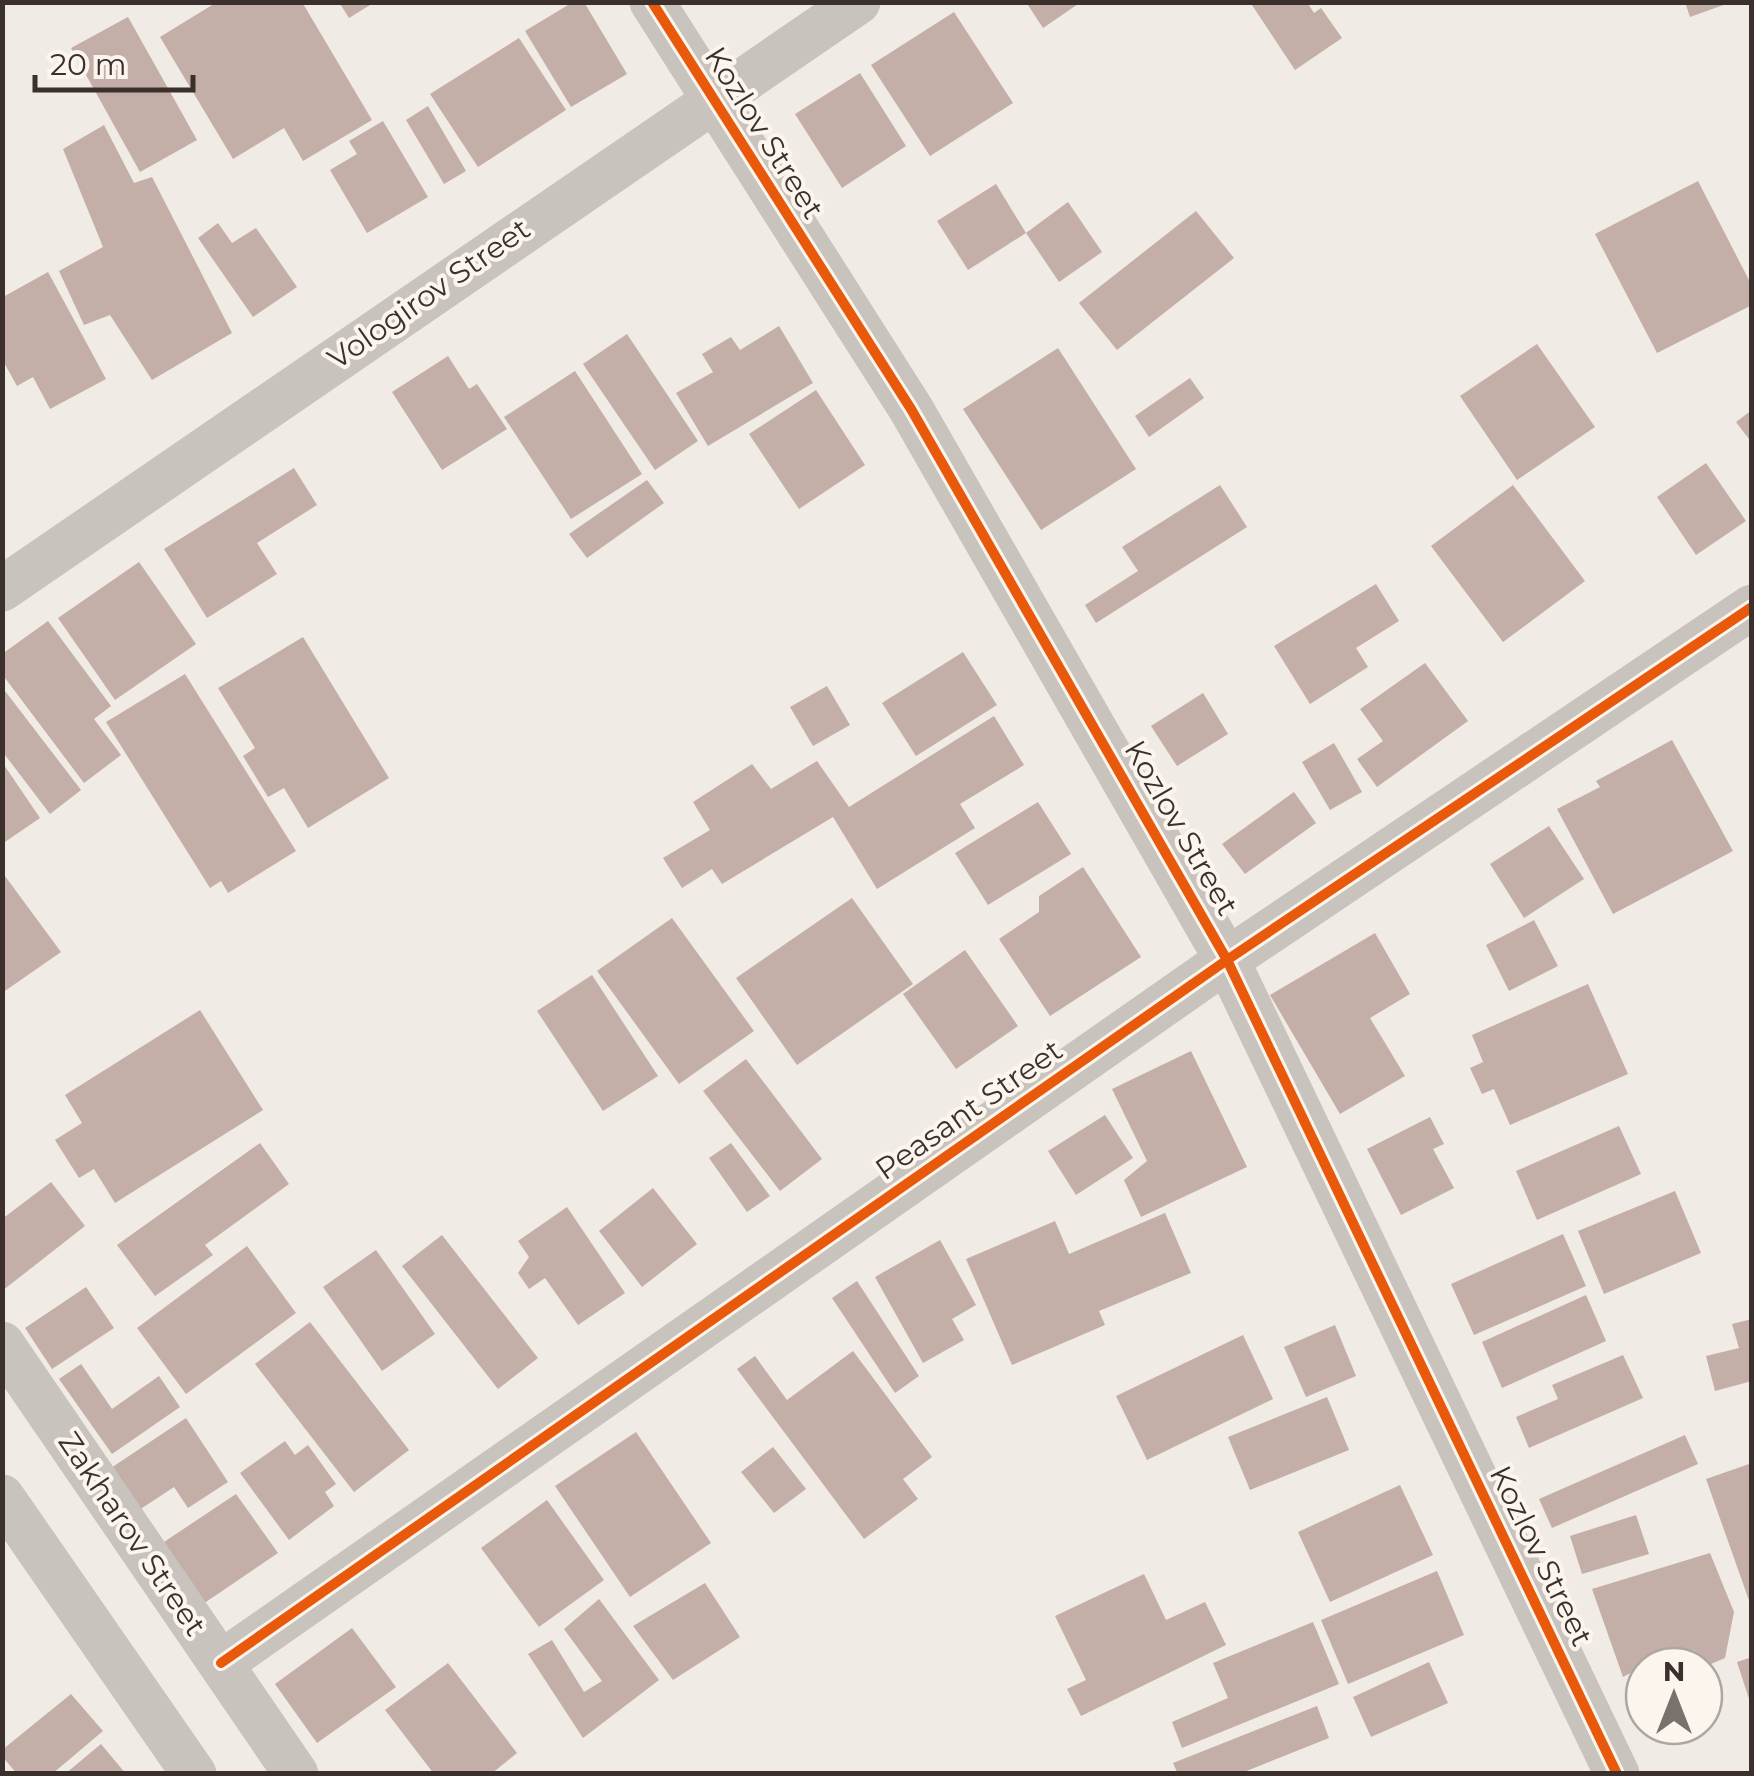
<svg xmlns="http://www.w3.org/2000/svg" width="1754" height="1776" font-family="Montserrat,sans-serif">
	<rect width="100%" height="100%" fill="#f0ebe5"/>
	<!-- building -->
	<g fill="#c3afa7">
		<polygon points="217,2 302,2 372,120 303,161 284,128 233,159 160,37"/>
		<polygon points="339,2 375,2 349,18"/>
		<polygon points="573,2 584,2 627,74 571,107 525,31"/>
		<polygon points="1026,2 1081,2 1043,28"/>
		<polygon points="1250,2 1307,2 1314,13 1321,8 1342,38 1295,70"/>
		<polygon points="1685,2 1729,2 1729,3 1690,17"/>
		<polygon points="954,12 1013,103 930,156 871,65"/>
		<polygon points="128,17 197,140 140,172 71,48"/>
		<polygon points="519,38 566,110 478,167 430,94"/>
		<polygon points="860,73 906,146 842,188 795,114"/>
		<polygon points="428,106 466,171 444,184 406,120"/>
		<polygon points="383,121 428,197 367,233 330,170 357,154 349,141"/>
		<polygon points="104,125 134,183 152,177 232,333 152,380 110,315 84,325 59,271 103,247 63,149"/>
		<polygon points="1698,181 1752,286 1752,305 1657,353 1595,234"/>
		<polygon points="996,184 1026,233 968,270 937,221"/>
		<polygon points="1068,202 1102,252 1059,282 1026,233"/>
		<polygon points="1196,211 1234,258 1117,350 1079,303"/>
		<polygon points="218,223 232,243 256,228 297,287 253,317 198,238"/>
		<polygon points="48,272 106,379 50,409 33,377 17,386 2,359 3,297"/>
		<polygon points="779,326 813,383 708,446 676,393 713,372 702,354 731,337 740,350"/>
		<polygon points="627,334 698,441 655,470 583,364"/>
		<polygon points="1537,344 1595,427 1517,480 1460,396"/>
		<polygon points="1058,348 1136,469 1041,530 963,409"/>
		<polygon points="448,356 469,389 477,384 507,429 442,470 392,392"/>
		<polygon points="575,371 642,474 571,519 504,417"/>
		<polygon points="1190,378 1204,398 1149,437 1135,416"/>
		<polygon points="816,390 865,465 799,509 749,434"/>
		<polygon points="1752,410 1752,443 1736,422"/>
		<polygon points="1706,463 1746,521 1696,555 1657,497"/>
		<polygon points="294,468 317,505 257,543 277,574 207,618 164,549"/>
		<polygon points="647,480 664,503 587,558 569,534"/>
		<polygon points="1220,485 1247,527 1096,623 1085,605 1138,571 1122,547"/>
		<polygon points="1513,485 1585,581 1503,642 1431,546"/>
		<polygon points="139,562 196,644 115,700 58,618"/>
		<polygon points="1376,584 1399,621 1356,648 1368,667 1310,704 1274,646"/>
		<polygon points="48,621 111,706 94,719 121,755 84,783 2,674 2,654"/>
		<polygon points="303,637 389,778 308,828 284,788 268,797 243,756 255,748 218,688"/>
		<polygon points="963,652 997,705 916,756 882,703"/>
		<polygon points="1425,663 1468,721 1377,787 1357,759 1383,741 1360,709"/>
		<polygon points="185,674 296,851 228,893 221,881 210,888 106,722"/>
		<polygon points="827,686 850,725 813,746 790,707"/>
		<polygon points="2,687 81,790 50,814 2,751"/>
		<polygon points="1203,693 1228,734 1177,766 1151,726"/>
		<polygon points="994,716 1024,765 960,804 975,828 877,889 833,817 722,884 712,869 682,888 663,858 710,830 693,802 752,764 771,789 817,761 849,807"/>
		<polygon points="1672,740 1733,851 1613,914 1557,809 1600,787 1596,781"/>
		<polygon points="1334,743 1362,792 1330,810 1302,762"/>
		<polygon points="2,762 40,818 2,844"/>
		<polygon points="1294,792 1316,823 1245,874 1222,844"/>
		<polygon points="1038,802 1071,854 988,905 955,853"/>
		<polygon points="1549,826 1584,879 1524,918 1490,864"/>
		<polygon points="1083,867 1141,957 1050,1016 999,939 1039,912 1039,896"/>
		<polygon points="2,872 61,952 2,993"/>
		<polygon points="852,898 913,984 797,1065 736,978"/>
		<polygon points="672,918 754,1031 679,1084 597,971"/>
		<polygon points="1534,920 1558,966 1509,991 1486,945"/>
		<polygon points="1375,933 1410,994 1370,1018 1405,1076 1340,1114 1270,995"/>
		<polygon points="965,950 1018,1026 956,1069 903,994"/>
		<polygon points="592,975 658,1076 603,1111 537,1011"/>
		<polygon points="1588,984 1628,1074 1510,1125 1494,1089 1482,1094 1470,1068 1483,1062 1472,1035"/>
		<polygon points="200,1010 263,1110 115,1203 94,1169 79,1178 55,1140 82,1123 65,1095"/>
		<polygon points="1191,1051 1247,1167 1141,1217 1124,1180 1147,1161 1112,1089"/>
		<polygon points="746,1059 822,1159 780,1191 703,1091"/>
		<polygon points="1105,1115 1133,1158 1076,1195 1048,1151"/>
		<polygon points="1430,1117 1444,1144 1433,1149 1454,1188 1401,1215 1367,1149"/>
		<polygon points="1619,1126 1641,1174 1537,1220 1516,1171"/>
		<polygon points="260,1143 289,1184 205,1245 213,1255 155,1296 117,1245"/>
		<polygon points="731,1143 770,1196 747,1212 709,1158"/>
		<polygon points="51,1182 85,1226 2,1291 2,1219"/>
		<polygon points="653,1188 697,1244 642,1287 599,1231"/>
		<polygon points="1675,1191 1701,1253 1604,1294 1578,1231"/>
		<polygon points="567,1207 625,1293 578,1325 545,1278 529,1289 518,1273 529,1257 518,1241"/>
		<polygon points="1165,1213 1191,1273 1099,1311 1105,1325 1012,1365 966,1259 1055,1221 1069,1254"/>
		<polygon points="1563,1234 1586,1286 1474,1335 1451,1284"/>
		<polygon points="442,1235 538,1358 498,1389 402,1266"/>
		<polygon points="940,1240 976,1305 952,1319 964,1340 923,1363 875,1277"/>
		<polygon points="247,1246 296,1313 186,1394 137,1328"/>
		<polygon points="376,1250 435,1334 382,1371 323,1287"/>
		<polygon points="857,1281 919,1376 895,1393 832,1298"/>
		<polygon points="86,1287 114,1328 52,1369 25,1328"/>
		<polygon points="1586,1295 1606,1341 1502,1388 1482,1342"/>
		<polygon points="1752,1319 1752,1381 1715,1391 1706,1356 1739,1348 1732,1324"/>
		<polygon points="310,1322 409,1450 354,1492 255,1364"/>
		<polygon points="1335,1325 1356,1376 1306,1397 1284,1347"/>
		<polygon points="1243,1335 1273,1399 1147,1460 1116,1396"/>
		<polygon points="853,1351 932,1457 903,1479 918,1499 864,1539 737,1369 755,1356 787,1400"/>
		<polygon points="1623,1355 1643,1398 1529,1448 1516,1417 1558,1399 1552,1385"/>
		<polygon points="81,1364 112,1409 159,1376 180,1407 112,1454 59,1379"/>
		<polygon points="1327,1397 1349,1450 1250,1490 1228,1437"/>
		<polygon points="186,1418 228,1482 188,1508 174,1487 133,1514 105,1472"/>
		<polygon points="636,1432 711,1543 630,1597 555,1486"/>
		<polygon points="1685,1435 1698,1464 1552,1528 1539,1499"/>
		<polygon points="285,1441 295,1455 308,1445 336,1484 325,1492 334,1506 289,1540 240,1473"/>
		<polygon points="773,1447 806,1489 774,1513 741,1472"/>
		<polygon points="1752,1463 1752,1606 1751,1606 1706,1479"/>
		<polygon points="1400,1485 1433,1555 1330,1602 1298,1532"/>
		<polygon points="236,1494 278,1553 197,1608 158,1546"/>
		<polygon points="547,1500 604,1580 539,1627 481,1548"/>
		<polygon points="1636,1515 1649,1554 1582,1574 1570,1536"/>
		<polygon points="1710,1553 1734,1612 1725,1658 1704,1667 1694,1650 1644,1666 1623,1677 1592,1589"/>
		<polygon points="1437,1571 1464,1635 1348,1684 1321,1620"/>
		<polygon points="1144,1574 1166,1620 1205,1602 1226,1645 1081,1716 1067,1689 1086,1680 1055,1616"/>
		<polygon points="705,1583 740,1637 673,1680 633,1626"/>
		<polygon points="599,1599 659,1680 583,1738 528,1654 552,1640 584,1692 602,1681 564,1629"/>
		<polygon points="1313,1622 1339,1684 1182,1748 1172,1722 1228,1698 1213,1663"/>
		<polygon points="352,1628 396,1687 317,1743 275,1684"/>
		<polygon points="1752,1657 1752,1705 1751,1705 1737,1662"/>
		<polygon points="1429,1662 1448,1703 1371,1737 1353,1697"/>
		<polygon points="448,1663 517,1753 491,1774 434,1774 385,1710"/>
		<polygon points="71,1694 103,1731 52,1774 17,1774 2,1756 2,1750"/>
		<polygon points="1317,1706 1329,1738 1239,1774 1178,1774 1173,1763"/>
		<polygon points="101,1744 126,1774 65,1774"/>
	</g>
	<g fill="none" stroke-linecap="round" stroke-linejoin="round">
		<!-- minor -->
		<g stroke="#c9c3be" stroke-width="45">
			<polyline points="652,2 911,409 1227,960 1617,1774"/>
			<polyline points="2,589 858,2"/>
			<polyline points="2,1344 296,1774"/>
			<polyline points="2,1497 194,1774"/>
			<polyline points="221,1663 1227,960 1752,607"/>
		</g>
		<defs>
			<g id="cycleway">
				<polyline points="652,2 911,409 1227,960 1617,1774"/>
				<polyline points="221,1663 1227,960 1752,607"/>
			</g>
		</defs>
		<!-- cycleway casing -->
		<use href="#cycleway" stroke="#fbf5ee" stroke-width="16"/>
		<!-- cycleway -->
		<use href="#cycleway" stroke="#e8590c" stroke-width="10"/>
	</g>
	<g text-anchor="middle" stroke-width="8" stroke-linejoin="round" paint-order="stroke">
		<!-- street labels -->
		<g font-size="30" fill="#3b302b" stroke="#fbf5ee">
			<text transform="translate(764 133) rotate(58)" y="10">Kozlov Street</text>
			<text transform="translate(429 294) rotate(-35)" y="10">Vologirov Street</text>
			<text transform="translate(1181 828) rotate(60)" y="10">Kozlov Street</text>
			<text transform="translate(969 1110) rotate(-35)" y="10">Peasant Street</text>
			<text transform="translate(132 1534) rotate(56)" y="10">Zakharov Street</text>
			<text transform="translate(1541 1556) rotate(64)" y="10">Kozlov Street</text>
		</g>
	</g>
	<!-- border -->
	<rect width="1754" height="1776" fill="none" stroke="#3b302b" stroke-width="10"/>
	<!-- north arrow -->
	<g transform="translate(1674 1696)"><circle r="48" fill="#fbf5ee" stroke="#aea6a0" stroke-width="2.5"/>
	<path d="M0-8L18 38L0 25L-18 38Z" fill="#7a716c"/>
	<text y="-15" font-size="28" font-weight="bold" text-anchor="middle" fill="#3b302b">N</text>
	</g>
	<!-- scale -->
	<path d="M35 75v15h158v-15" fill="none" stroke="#3b302b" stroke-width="5"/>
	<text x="50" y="75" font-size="30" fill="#3b302b" stroke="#fbf5ee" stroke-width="8" paint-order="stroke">20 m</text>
</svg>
